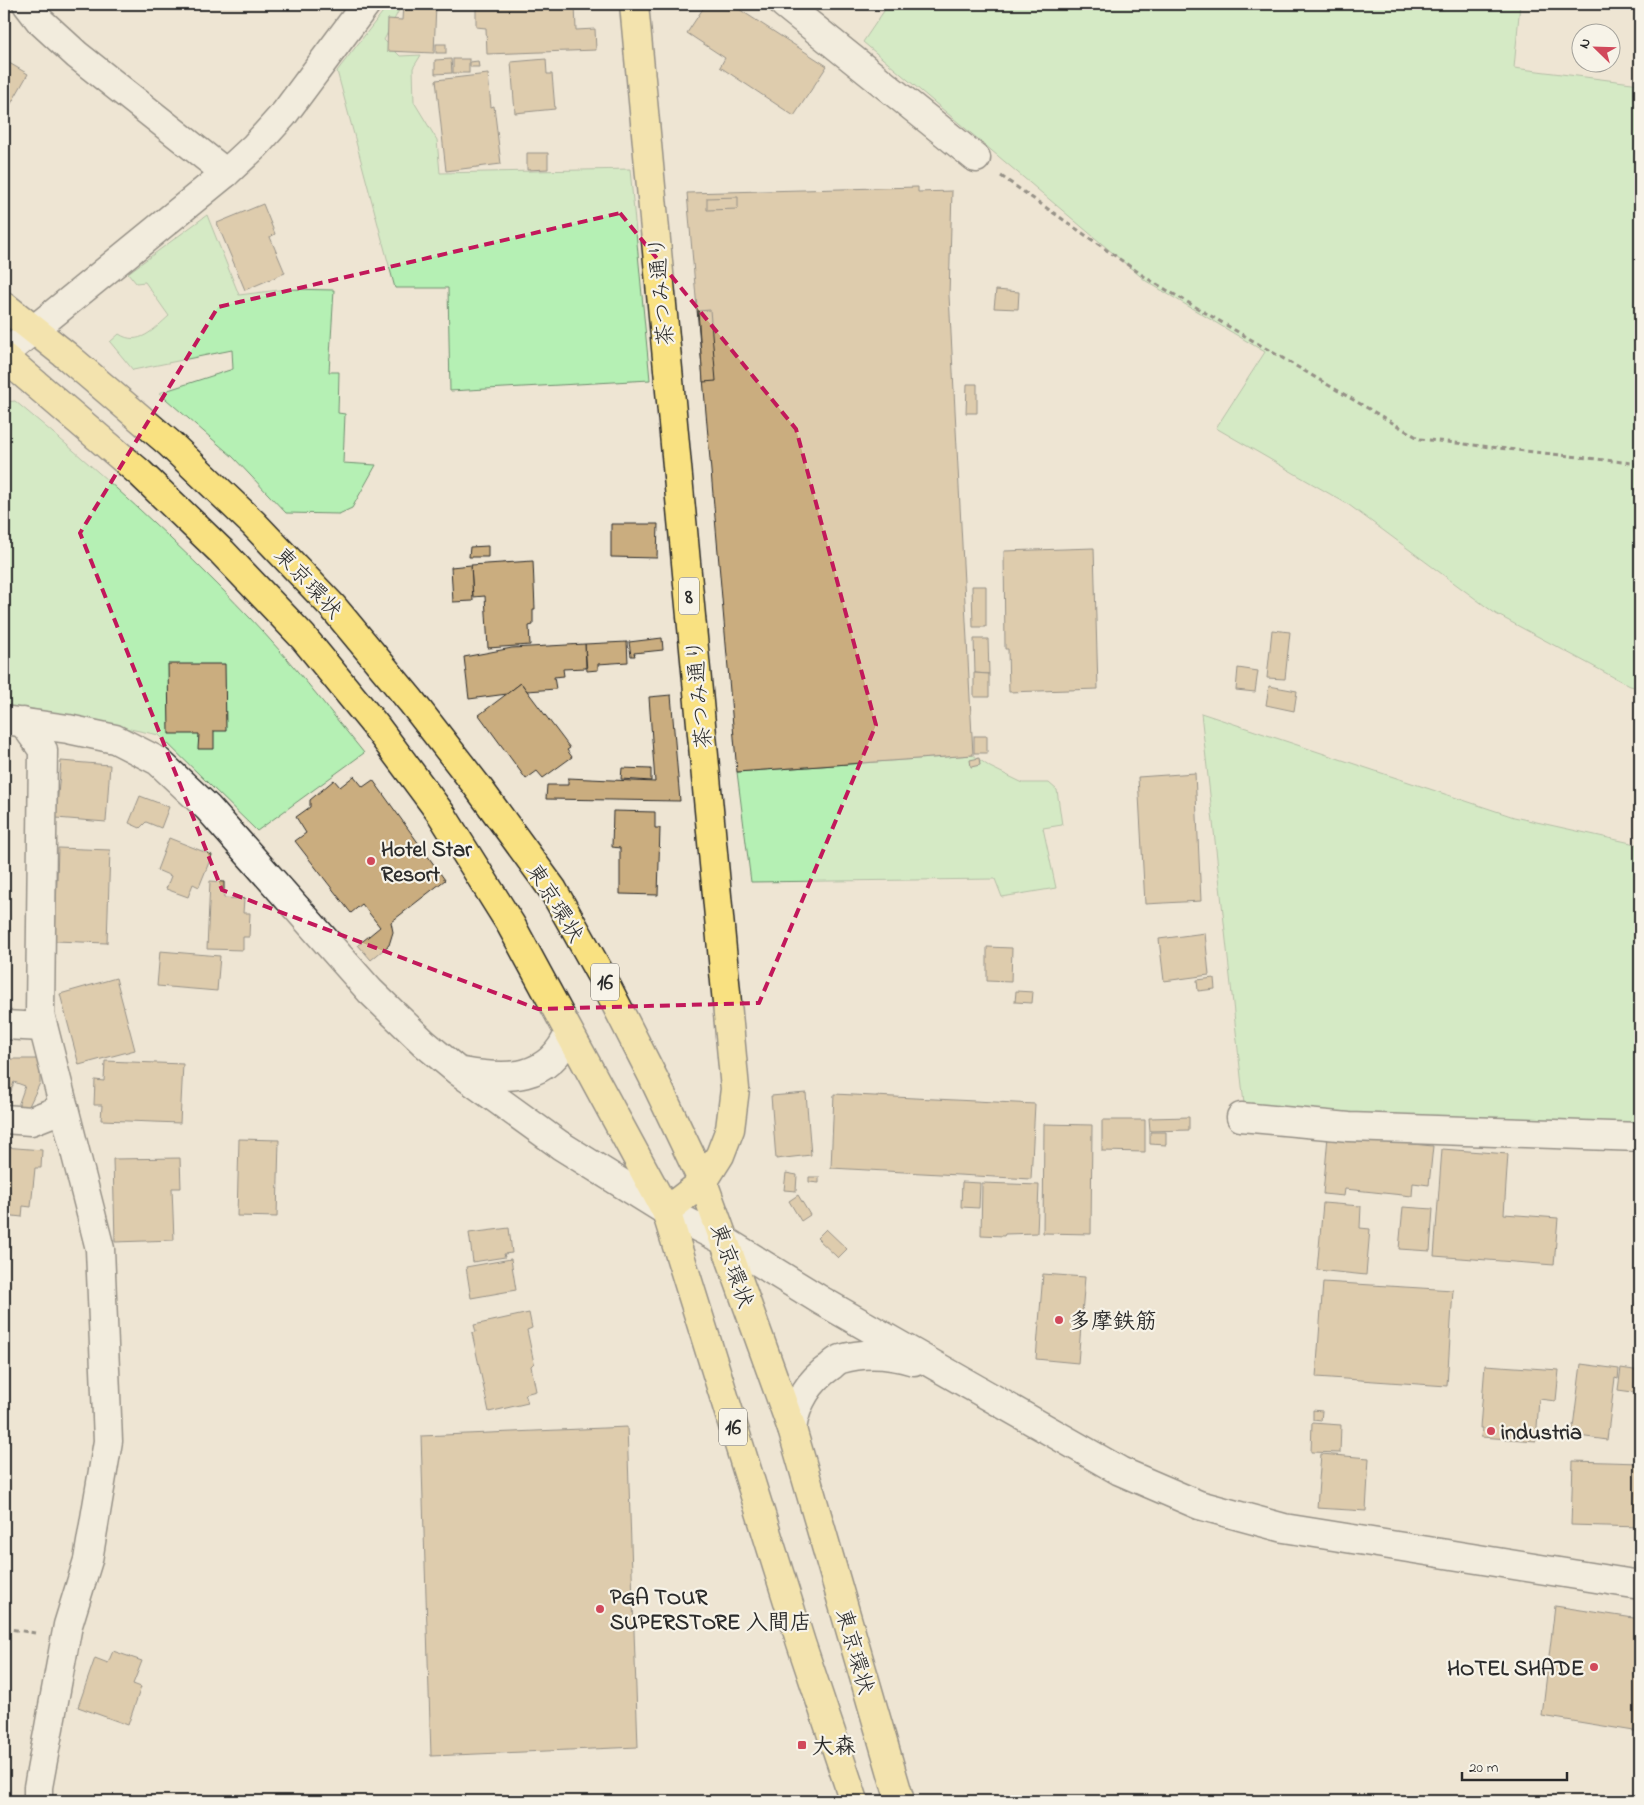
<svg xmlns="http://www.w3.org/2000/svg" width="1644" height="1805" font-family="'Indie Flower','Klee One',sans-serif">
	<rect width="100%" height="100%" fill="#eee5d3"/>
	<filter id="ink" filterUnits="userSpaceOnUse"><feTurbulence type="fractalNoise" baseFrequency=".02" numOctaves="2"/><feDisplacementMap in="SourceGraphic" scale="10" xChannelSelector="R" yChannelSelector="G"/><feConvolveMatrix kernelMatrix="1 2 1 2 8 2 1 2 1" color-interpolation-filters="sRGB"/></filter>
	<g filter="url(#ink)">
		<!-- green -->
		<g fill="#b5f0b4" stroke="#708e70">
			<polygon points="389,4 399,4 401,6 384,40 400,56 421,55 413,68 414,102 437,140 440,173 630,169 650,380 450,391 448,288 395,288 337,71"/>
			<polygon points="925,4 1520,4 1514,68 1640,84 1640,688 1630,686 1496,614 1349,505 1216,428 1265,352 1146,281 863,42 886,8"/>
			<path d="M207,215l32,80 48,-6 47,1 -5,82h10l-1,41 7,1 -2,49 33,2 -24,43 -13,6 -53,-1 -53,-56 -74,-64 74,-24 -1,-19 -99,20 -23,-28 9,-8c20,13 35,-5 50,-18l-24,-34 -9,1 -8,-10z"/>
			<path d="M15,401c82,68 161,139 234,216 41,43 78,90 115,136l-107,78 -98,-96 -131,-27 -24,1v-307z"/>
			<polygon points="1201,713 1514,817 1640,845 1640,1139 1245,1113"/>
			<polygon points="973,755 990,767 1023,783 1049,783 1057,790 1062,825 1043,828 1056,888 1002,897 995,879 751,882 737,772"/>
		</g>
		<!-- building -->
		<g fill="#caad7f" stroke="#2b2b2b">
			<polygon points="403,4 436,4 434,53 387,51 388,19 402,20"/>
			<polygon points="476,4 575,4 576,30 595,29 596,50 487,54 486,28 476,27"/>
			<polygon points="706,4 731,4 827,66 794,116 720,67 725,58 687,33"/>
			<rect x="436" y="44" width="10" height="9"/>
			<polygon points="451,59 452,73 435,74 435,60"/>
			<rect x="453" y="59" width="16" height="14"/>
			<polygon points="546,59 547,74 552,74 555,109 515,113 511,62"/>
			<polygon points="4,60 28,74 4,116"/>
			<polygon points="478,61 479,67 470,67 470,62"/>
			<polygon points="488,74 491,107 494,106 501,164 446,171 436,80"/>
			<polygon points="527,153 548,153 548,169 527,170"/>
			<polygon points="918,187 918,192 952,191 949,295 973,755 737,772 687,193"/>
			<polygon points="738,197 738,209 707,210 707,198"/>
			<polygon points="263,204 275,234 270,237 285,273 245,290 217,223"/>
			<polygon points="996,290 1019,292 1018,309 994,308"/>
			<polygon points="710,310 716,381 703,382 698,311"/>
			<polygon points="967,384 977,384 977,413 966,413"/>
			<polygon points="611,524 658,524 657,558 611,557"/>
			<polygon points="488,546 488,557 469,557 470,547"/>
			<polygon points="1094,548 1098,689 1009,692 1008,649 1005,649 1004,551"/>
			<polygon points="533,561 535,609 533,609 533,625 529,626 530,645 488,648 485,596 473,597 471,565"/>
			<polygon points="471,565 473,601 453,602 451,567"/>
			<polygon points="972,586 986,586 986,627 973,627"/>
			<polygon points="1272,630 1290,632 1285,679 1267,678"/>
			<polygon points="662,638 663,650 634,653 635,656 631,656 629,642"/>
			<polygon points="974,639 988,639 989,674 975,673"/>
			<polygon points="627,642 628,662 598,664 598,670 587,671 585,644"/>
			<polygon points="585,644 586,668 563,669 564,676 554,677 556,689 527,691 521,683 507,694 469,699 464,657 512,648"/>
			<polygon points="168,664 225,664 226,731 214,731 214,749 198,749 199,734 169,734"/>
			<polygon points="1238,668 1258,671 1255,692 1236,690"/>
			<polygon points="974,673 989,674 989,697 974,697"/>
			<polygon points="521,683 570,748 567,750 572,757 543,778 537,771 526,779 479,715"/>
			<polygon points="1269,686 1297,691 1294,711 1266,705"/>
			<polygon points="671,695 680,801 546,799 547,785 568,785 568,778 655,782 649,697"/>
			<rect x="974" y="736" width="13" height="17"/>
			<polygon points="979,758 980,765 971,767 970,760"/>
			<polygon points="61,761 110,765 106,822 56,818"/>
			<polygon points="622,768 651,769 651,781 621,779"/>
			<polygon points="1195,773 1201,901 1145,904 1138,777"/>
			<polygon points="354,776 363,787 373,780 445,880 391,922 393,932 389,945 371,960 358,945 380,927 362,904 351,913 295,841 306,833 296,817 310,807 310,800 334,780 340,787"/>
			<polygon points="140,796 169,807 161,828 146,822 140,828 129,823"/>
			<polygon points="613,811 655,812 655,828 660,828 658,895 620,894 620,848 612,847"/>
			<polygon points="169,838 212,855 199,887 193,884 188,897 166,889 171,876 157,870"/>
			<polygon points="58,848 110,850 107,943 55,941"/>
			<polygon points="210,881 224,882 224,898 244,899 243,913 250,913 249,937 243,937 243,950 207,949"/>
			<polygon points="1205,933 1209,975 1164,981 1159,939"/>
			<polygon points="987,947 1012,948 1011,982 987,981"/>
			<polygon points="160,951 220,956 217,991 157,986"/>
			<polygon points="116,978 135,1050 79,1065 60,994"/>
			<polygon points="1214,978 1215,989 1198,991 1197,980"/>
			<polygon points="1016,991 1033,992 1032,1003 1015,1002"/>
			<polygon points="4,1059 40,1059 40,1083 29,1106 23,1109 19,1108 19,1103 25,1086 14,1082 4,1113"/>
			<polygon points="105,1061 183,1064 180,1123 101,1120 102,1105 94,1105 95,1080 104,1081"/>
			<polygon points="806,1093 811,1155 776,1159 771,1096"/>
			<polygon points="834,1094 1035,1104 1031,1179 831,1168"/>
			<polygon points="1189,1117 1189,1130 1150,1131 1149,1118"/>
			<polygon points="1102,1120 1145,1120 1145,1152 1102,1151"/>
			<polygon points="1044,1124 1092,1125 1091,1234 1043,1233"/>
			<polygon points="1150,1132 1166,1132 1166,1145 1150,1144"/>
			<polygon points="1328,1136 1433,1146 1429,1185 1413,1183 1412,1196 1345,1189 1344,1196 1323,1194"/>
			<polygon points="239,1139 279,1140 277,1217 237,1216"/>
			<polygon points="4,1147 42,1150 41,1168 35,1168 31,1207 23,1206 22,1217 4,1215"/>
			<polygon points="1442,1149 1508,1154 1504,1214 1558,1218 1554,1265 1434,1256"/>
			<polygon points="180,1158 181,1188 172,1188 174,1240 115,1242 113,1159"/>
			<polygon points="786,1173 797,1175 796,1191 784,1190"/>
			<polygon points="809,1177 819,1177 819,1183 809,1182"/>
			<polygon points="962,1182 980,1183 979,1208 961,1207"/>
			<polygon points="982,1183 1039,1185 1037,1233 1005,1234 1004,1236 981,1235"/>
			<polygon points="798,1195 810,1215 801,1221 789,1201"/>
			<polygon points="1323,1203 1361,1206 1360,1228 1370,1229 1366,1275 1317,1270"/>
			<polygon points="1403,1207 1433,1209 1430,1251 1399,1249"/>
			<polygon points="509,1228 512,1253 504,1254 505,1257 473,1262 469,1233"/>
			<polygon points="826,1229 847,1249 838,1258 817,1238"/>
			<polygon points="511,1259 516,1290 471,1298 466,1267"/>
			<polygon points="1043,1274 1085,1277 1078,1363 1036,1359"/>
			<polygon points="1323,1282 1453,1290 1447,1386 1316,1377"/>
			<polygon points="529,1313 532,1328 527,1330 534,1363 531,1366 536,1391 525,1394 528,1403 489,1412 472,1333 476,1332 474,1325"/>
			<polygon points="1581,1364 1619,1369 1618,1379 1615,1378 1607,1440 1572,1435"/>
			<polygon points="1485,1365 1559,1370 1556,1401 1539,1399 1536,1441 1481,1437 1482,1428 1480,1428"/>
			<polygon points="1621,1368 1640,1371 1640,1393 1618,1390"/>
			<polygon points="1313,1410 1322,1411 1321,1421 1313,1420"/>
			<polygon points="1312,1423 1341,1425 1340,1453 1311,1452"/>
			<polygon points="627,1427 638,1747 431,1756 421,1436"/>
			<polygon points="1321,1454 1369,1458 1366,1511 1317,1508"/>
			<polygon points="1573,1461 1640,1463 1640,1527 1571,1525"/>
			<polygon points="1555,1606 1640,1619 1640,1732 1542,1716"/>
			<polygon points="113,1651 142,1661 133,1684 141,1687 128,1725 78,1707 95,1658 108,1663"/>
		</g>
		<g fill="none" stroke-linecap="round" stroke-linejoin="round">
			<defs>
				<g id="minor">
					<polyline points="27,4 40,21 77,55 226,173"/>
					<polyline points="784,4 976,158"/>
					<polyline points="4,354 226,173 255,146 284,114 366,4"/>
					<polyline points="4,720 68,729 115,739 158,761 208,808 370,991 424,1043 459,1072 560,1145 666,1211 725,1241 822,1301 1120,1471 1199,1505 1284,1528 1640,1585"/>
					<polyline points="23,722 43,750 40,1014 100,1249 108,1441 88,1560 68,1625 38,1787 38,1801"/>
					<polyline points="4,1025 43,1027"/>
					<path d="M463,1072c44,8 86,9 106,-39"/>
					<polyline points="1241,1117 1349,1127 1640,1137"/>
					<polyline points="4,1119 31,1121 64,1108"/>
					<path d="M792,1429c4,-26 17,-48 39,-63 3,-3 7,-6 10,-7 23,-7 50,-5 73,2"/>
				</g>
				<polyline id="major" points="634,4 735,1089 730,1129 720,1155 703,1182 666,1211"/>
				<g id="highway">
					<polyline points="4,306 67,356 169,443 253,523 333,607 411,701 477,786 553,890 602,977 653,1077 703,1182 792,1429 900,1801"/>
					<polyline points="4,357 140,473 222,552 303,637 375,725 442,815 511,925 666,1211 801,1643 854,1801"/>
				</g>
			</defs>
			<!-- minor casing -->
			<use href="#minor" stroke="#2b2b2b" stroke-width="31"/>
			<!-- major casing -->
			<use href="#major" stroke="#2b2b2b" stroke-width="31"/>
			<!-- highway casing -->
			<use href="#highway" stroke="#2b2b2b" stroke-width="31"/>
			<!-- path -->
			<g stroke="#2b2b2b" stroke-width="3" stroke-dasharray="5 4" stroke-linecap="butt">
				<polyline points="1001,176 1148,279 1420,439 1640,464"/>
				<polyline points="4,1628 35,1633"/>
			</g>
			<!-- minor -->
			<use href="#minor" stroke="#f7f3e8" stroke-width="28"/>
			<!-- major -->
			<use href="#major" stroke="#f9e181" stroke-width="28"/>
			<!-- highway -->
			<use href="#highway" stroke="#f9e181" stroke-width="28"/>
		</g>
	</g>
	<!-- marked area -->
	<path d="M0 0H1644V1805H0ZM620,213l176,216 80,296 -117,278 -221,6 -316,-119 -142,-357 138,-226z" fill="#eee5d3" fill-opacity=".55" fill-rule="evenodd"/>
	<path fill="none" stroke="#c2185b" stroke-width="4" stroke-dasharray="10 6" stroke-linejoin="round" d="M620,213l176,216 80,296 -117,278 -221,6 -316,-119 -142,-357 138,-226z"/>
	<!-- markers -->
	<g fill="#d1495b" stroke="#f7f3e8" stroke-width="2">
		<circle cx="371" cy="861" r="5"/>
		<circle cx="1059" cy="1320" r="5"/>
		<circle cx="1491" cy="1431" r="5"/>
		<circle cx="600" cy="1609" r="5"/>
		<circle cx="1594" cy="1667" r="5"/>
		<rect x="797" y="1740" width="10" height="10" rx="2.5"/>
	</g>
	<g text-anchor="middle" stroke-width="4.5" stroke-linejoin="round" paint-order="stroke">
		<!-- shield labels -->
		<g fill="#f7f3e8" stroke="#686764" stroke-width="1">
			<rect x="679" y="577.5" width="20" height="37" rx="4"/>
			<rect x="591" y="963.5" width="28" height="37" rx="4"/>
			<rect x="719" y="1408.5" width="28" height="37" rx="4"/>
		</g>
		<g font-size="21" font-weight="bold" fill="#2b2b2b">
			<text x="689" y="603">8</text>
			<text x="605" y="989">16</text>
			<text x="733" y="1434">16</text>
		</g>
		<!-- street labels -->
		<g font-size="22" fill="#2b2b2b" stroke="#f7f3e8">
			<text transform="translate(660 291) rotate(-95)" y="8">茶つみ通り</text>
			<text transform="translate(309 582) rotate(47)" y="8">東京環状</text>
			<text transform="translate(698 694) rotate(-95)" y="8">茶つみ通り</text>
			<text transform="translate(556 902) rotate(58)" y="8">東京環状</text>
			<text transform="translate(733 1265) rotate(70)" y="8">東京環状</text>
			<text transform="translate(856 1651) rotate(74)" y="8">東京環状</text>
		</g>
		<!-- poi labels -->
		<g font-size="22" font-weight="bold" fill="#2b2b2b" stroke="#f7f3e8" text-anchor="start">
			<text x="381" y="856">Hotel Star<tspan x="381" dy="25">Resort</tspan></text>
			<text x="1069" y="1328">多摩鉄筋</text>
			<text x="1501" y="1439">industria</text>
			<text x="610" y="1604">PGA TOUR<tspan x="610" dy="25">SUPERSTORE 入間店</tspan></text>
			<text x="1584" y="1675" text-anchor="end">HOTEL SHADE</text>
			<text x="812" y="1753">大森</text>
		</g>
	</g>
	<!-- margin -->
	<rect width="1644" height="1805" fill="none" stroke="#f7f3e8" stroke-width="20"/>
	<rect x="10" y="10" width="1624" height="1785" fill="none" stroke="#2b2b2b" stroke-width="2" filter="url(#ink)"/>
	<!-- north arrow -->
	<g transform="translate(1596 48) rotate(293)"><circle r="24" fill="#f7f3e8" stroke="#a5a39c"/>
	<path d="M0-4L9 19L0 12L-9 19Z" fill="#d1495b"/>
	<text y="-8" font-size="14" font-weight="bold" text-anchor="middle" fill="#2b2b2b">N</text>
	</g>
	<!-- scale -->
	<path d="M1462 1772v8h105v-8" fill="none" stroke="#2b2b2b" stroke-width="2.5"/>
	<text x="1469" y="1772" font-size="15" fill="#2b2b2b" stroke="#f7f3e8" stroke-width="4" paint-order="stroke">20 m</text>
</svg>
